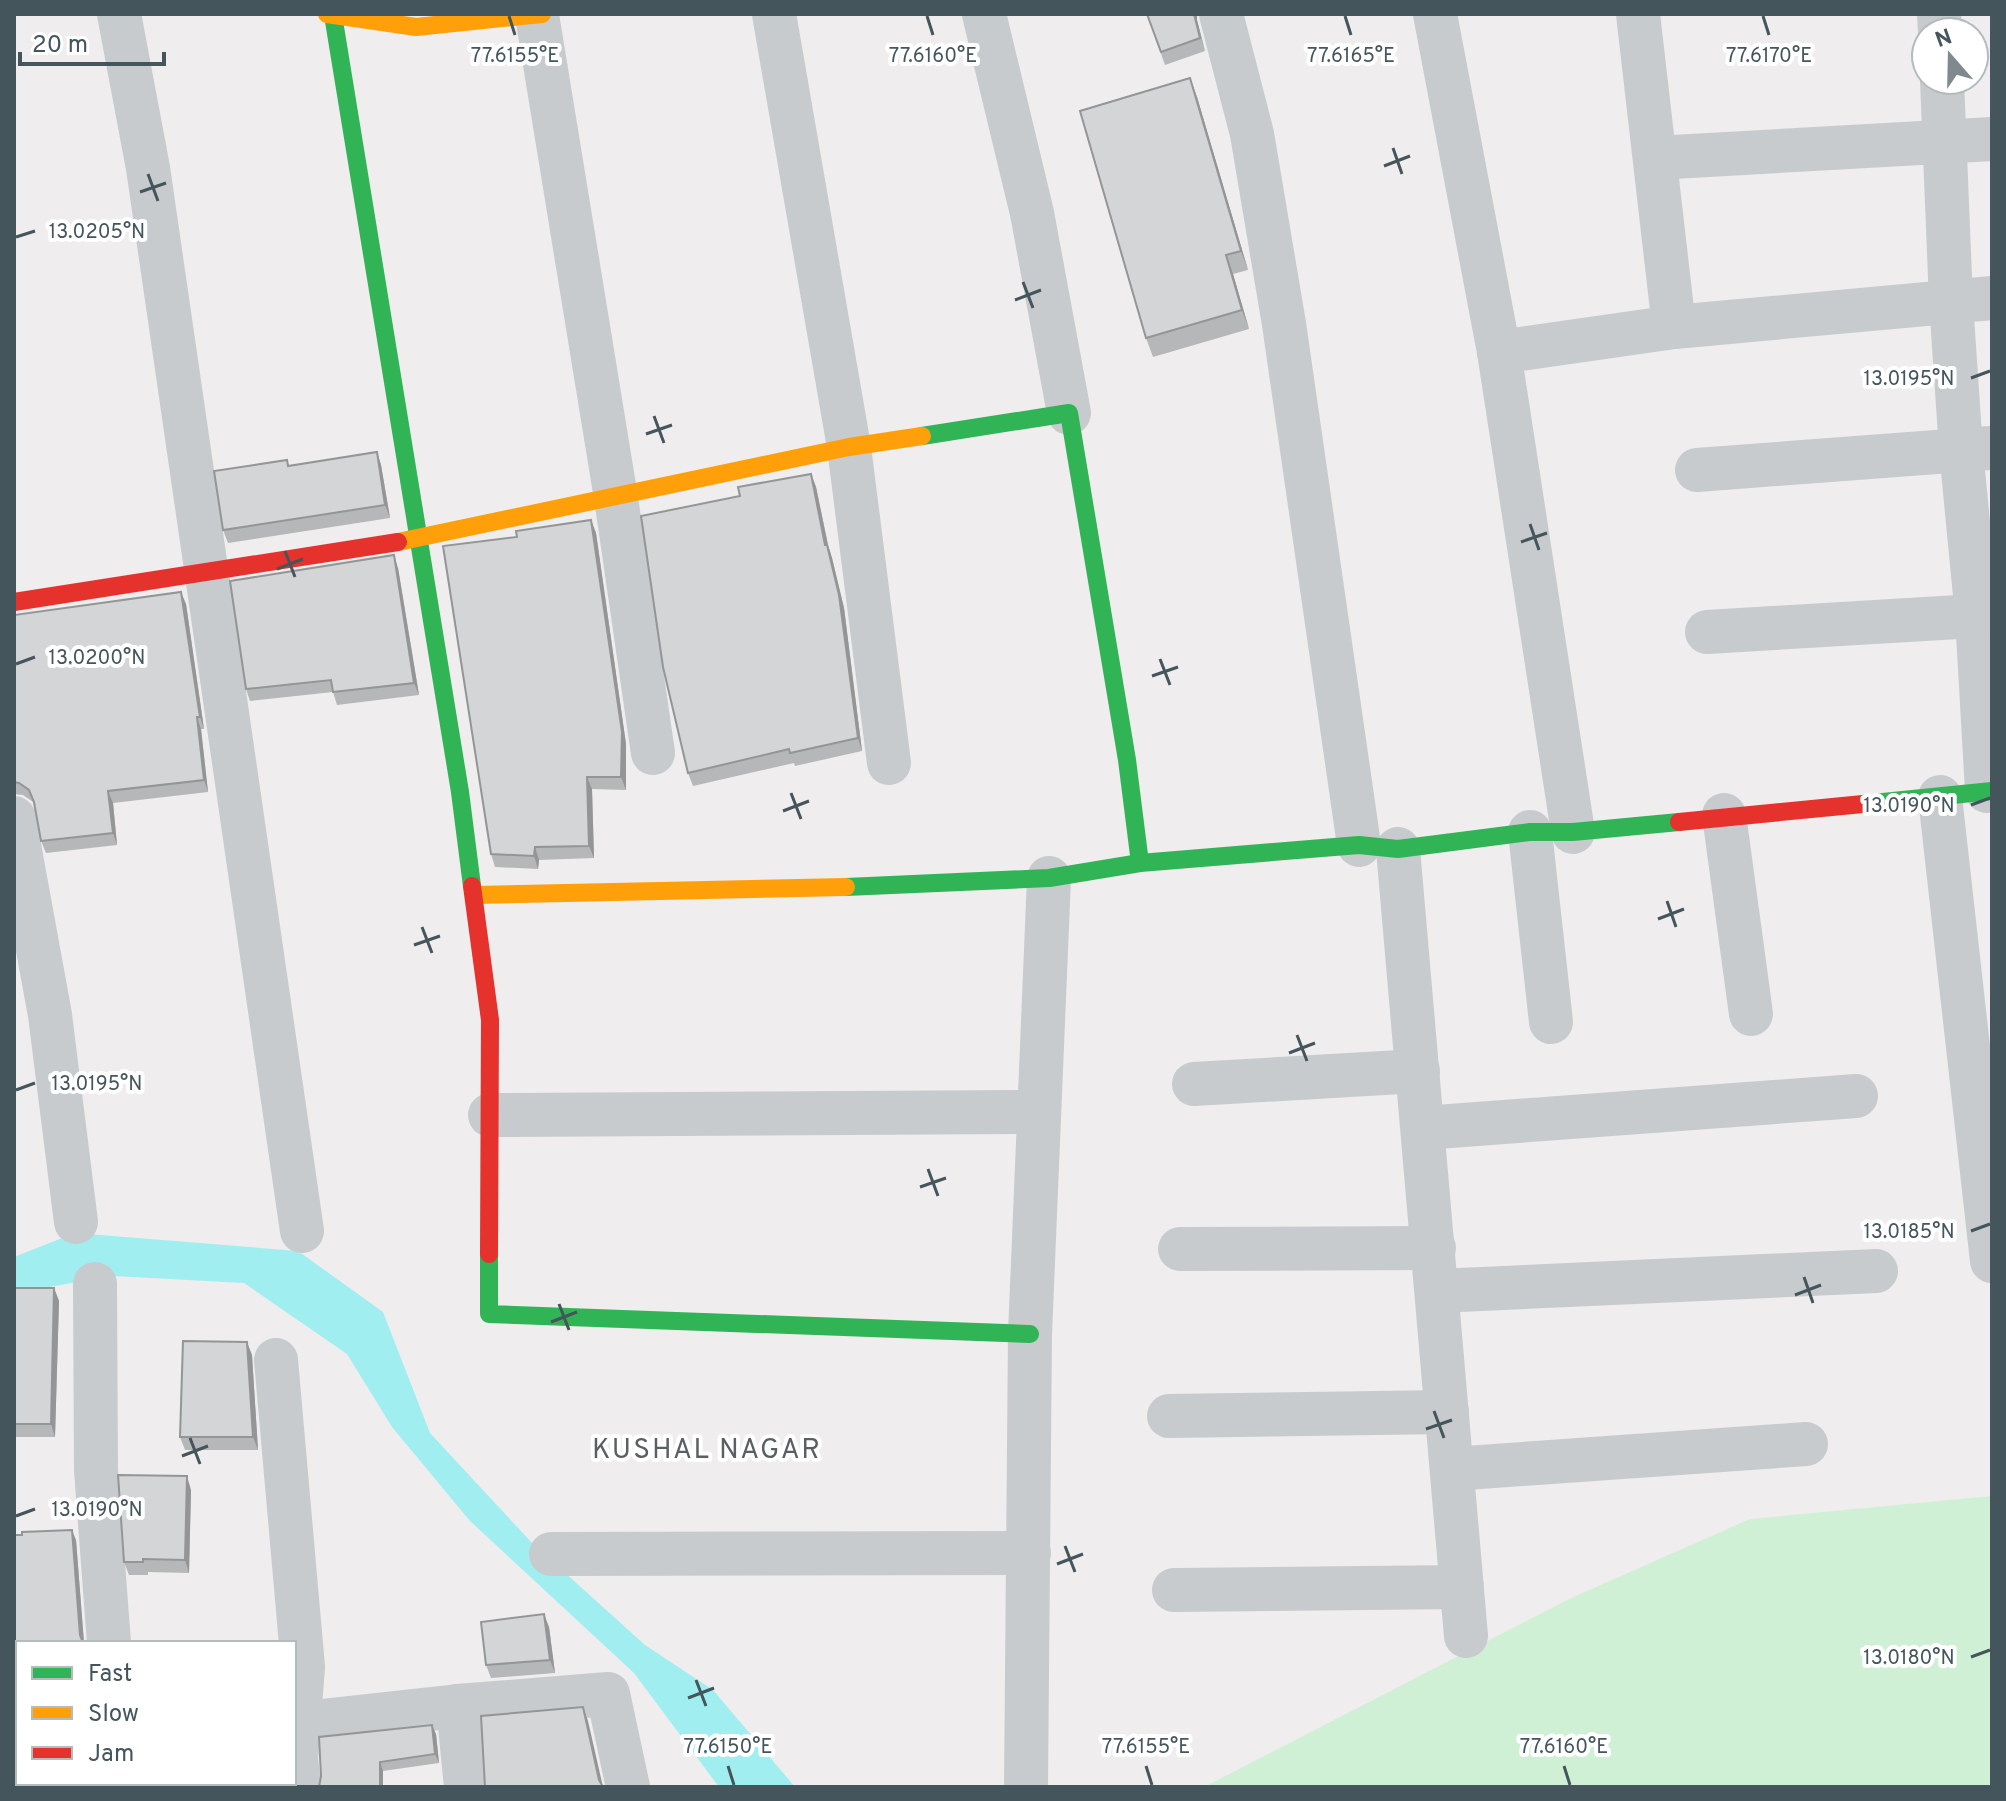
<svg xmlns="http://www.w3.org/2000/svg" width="2006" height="1801" font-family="Overpass,sans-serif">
	<rect width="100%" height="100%" fill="#efedee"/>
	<!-- green -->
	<polygon fill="#d0f0d6" points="1992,1496 1992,1787 1204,1787 1569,1599 1750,1519"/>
	<!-- water -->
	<polygon fill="#a1eef1" points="75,1233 298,1251 383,1312 430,1433 533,1544 645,1645 713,1690 795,1787 719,1787 634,1673 470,1521 392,1427 347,1354 244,1283 113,1276 14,1293 14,1257"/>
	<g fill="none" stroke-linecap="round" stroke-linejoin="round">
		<!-- street -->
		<g stroke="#c7cbcd" stroke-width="44">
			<polyline points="119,14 148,168 302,1231"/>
			<polyline points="774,14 849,447 889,763"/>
			<polyline points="984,14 1032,213 1069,413"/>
			<polyline points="1221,14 1252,134 1284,324 1359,845"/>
			<polyline points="1435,14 1499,352 1573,832"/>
			<polyline points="1638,14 1674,327"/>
			<polyline points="1939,14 1940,32"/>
			<polyline points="537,15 616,498 653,753"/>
			<polyline points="1942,80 1951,302 1961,450 1977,616 1987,791"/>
			<polyline points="1655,158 1992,139"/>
			<polyline points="1499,352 1674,327 1992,298"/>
			<polyline points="1697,470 1990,448"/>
			<polyline points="1707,632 1992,615"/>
			<polyline points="1940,797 1992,1261"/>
			<polyline points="1724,815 1751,1014"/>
			<polyline points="14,818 50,1015 76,1222"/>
			<polyline points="1530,832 1551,1022"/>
			<polyline points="1398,849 1466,1636"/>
			<polyline points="1194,1084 1418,1071"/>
			<polyline points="490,1115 1038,1112"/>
			<polyline points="1423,1128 1856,1096"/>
			<polyline points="1180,1249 1434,1248"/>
			<polyline points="95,1284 96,1470 109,1643"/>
			<polyline points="1437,1291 1876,1271"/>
			<polyline points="276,1360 303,1667 296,1758 299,1787"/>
			<polyline points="1169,1416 1447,1412"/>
			<polyline points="1452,1469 1806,1444"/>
			<polyline points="551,1554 1029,1553"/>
			<polyline points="1174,1590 1462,1587"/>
			<polyline points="458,1706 466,1787"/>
			<polyline points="294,1724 458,1706 608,1694 628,1787"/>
			<polyline points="14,1756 18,1755"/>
			<polyline points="1026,1787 1030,1334 1049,878"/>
		</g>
		<!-- fast -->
		<g stroke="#30b455" stroke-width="18">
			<polyline points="333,15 460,792 472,886"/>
			<polyline points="922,436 1069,413 1127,760 1140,863"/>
			<polyline points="1863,804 1992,791"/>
			<polyline points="846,887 1049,878 1140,863 1359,845 1398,849 1530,832 1573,832 1679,822"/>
			<polyline points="489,1254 489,1314 1030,1334"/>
		</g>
		<!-- slow -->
		<g stroke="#ff9f0a" stroke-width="18">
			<polyline points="327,14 416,27 542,14"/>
			<polyline points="398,542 849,447 922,436"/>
			<polyline points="475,895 846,887"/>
		</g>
		<!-- jam -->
		<g stroke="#e5322d" stroke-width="18">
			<polyline points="14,602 398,542"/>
			<polyline points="1679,822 1863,804"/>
			<polyline points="472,886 490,1020 489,1254"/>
		</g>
	</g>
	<!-- wall -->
	<g fill="#b6b7b9">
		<polygon points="1147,14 1197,20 1205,51 1165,65"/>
		<polygon points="1197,97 1248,270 1233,274 1249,329 1153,357 1146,338"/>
		<polygon points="377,452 381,465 390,518 228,543 223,530 290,466"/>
		<polygon points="811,474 816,487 828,545 832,558 844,608 862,751 795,766 794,763 693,786 688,773 740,496"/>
		<polygon points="591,520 596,533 626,744 626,790 592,789 594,858 539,860 538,869 495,867 491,854 517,537"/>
		<polygon points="398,568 419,695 337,705 333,692 250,701 246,689"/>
		<polygon points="186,604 204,729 201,729 208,792 113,803 117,845 46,853 41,841 33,802 23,795 14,794 14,615"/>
		<polygon points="14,1288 54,1288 59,1301 55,1437 14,1437"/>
		<polygon points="252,1355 258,1450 185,1450 180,1437"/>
		<polygon points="191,1490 189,1573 148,1572 148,1575 129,1575 124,1562"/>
		<polygon points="14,1535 76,1540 84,1643 18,1643 18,1697 15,1697 16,1714 14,1714"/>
		<polygon points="549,1627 555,1673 491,1678 486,1665"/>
		<polygon points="436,1734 439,1763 383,1771 319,1787"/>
		<polygon points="131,1783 274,1783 274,1787 132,1787"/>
	</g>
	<!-- shaded-wall -->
	<g fill="#949596">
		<polygon points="1194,14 1197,14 1197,20 1205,51"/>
		<polygon points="1190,78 1197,97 1248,270 1241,251"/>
		<polygon points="1226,255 1233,274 1249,329 1242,310"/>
		<polygon points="377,452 381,465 390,518 385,505"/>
		<polygon points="811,474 816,487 828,545 832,558 844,608 862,751 858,738 825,545"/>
		<polygon points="591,520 596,533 626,744 626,790 621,777"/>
		<polygon points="394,555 398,568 419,695 414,683"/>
		<polygon points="181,592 186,604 204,729 200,717"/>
		<polygon points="197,717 201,729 208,792 204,780"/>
		<polygon points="587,777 592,789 594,858 589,846"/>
		<polygon points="108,791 113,803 117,845 113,833"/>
		<polygon points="535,847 539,860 538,869 534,856"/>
		<polygon points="54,1288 59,1301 55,1437 51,1424"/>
		<polygon points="247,1342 252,1355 258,1450 253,1437"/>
		<polygon points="187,1476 191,1490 189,1573 185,1560"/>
		<polygon points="72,1530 76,1540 84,1643 80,1635"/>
		<polygon points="544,1614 549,1627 555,1673 550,1660"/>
		<polygon points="583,1707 588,1721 603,1787 599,1780"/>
		<polygon points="432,1725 436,1734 439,1763 435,1754"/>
		<polygon points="380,1762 383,1771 383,1787 380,1787"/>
	</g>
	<!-- building -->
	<g fill="#d4d5d7" stroke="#949596" stroke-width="2">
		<polygon points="1147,14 1194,14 1200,38 1161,52"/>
		<polygon points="1190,78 1241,251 1226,255 1242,310 1146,338 1080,111"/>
		<polygon points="377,452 385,505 223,530 214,471 287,460 288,466"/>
		<polygon points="811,474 825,545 827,545 839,595 858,738 790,753 789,749 688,773 663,667 641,516 740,496 738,487"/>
		<polygon points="591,520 622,732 621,777 587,777 589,846 535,847 534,856 491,854 443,546 517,537 516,531"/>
		<polygon points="394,555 414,683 333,692 331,680 246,689 230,581"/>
		<polygon points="181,592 200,717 197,717 204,780 108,791 113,833 41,841 34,802 29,790 19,783 14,782 14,615"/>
		<polygon points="14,1288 54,1288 51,1424 14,1424"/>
		<polygon points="183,1341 247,1342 253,1437 180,1437"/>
		<polygon points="118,1475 187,1476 185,1560 143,1559 143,1562 124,1562"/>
		<polygon points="72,1530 80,1635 83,1643 18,1643 18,1687 14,1687 14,1535 22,1535 22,1532"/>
		<polygon points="544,1614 550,1660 486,1665 481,1622"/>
		<polygon points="583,1707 599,1780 603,1787 485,1787 481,1716"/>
		<polygon points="432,1725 435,1754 380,1762 380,1787 319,1787 321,1776 319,1737"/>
		<polygon points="92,1783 103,1783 104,1787 61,1787"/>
		<polygon points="131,1783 272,1783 273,1787 213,1787 213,1784 131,1786"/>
	</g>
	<!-- ticks -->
	<path fill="none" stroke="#44555b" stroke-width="3" d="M509,16l6,19M927,16l6,19M1345,16l6,19M1763,16l6,19M1393,148l9,26M1384,166l26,-10M148,174l10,27M140,192l26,-9M16,237l19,-6M1023,282l10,26M1015,300l26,-10M1971,378l19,-7M654,416l10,27M646,434l26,-9M1530,524l9,26M1521,542l26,-9M285,551l10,26M277,569l26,-10M1160,659l10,26M16,664l19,-7M1152,676l26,-9M791,793l10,26M1971,805l19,-7M783,811l26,-10M1667,901l9,26M1658,919l26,-10M422,927l10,26M414,945l26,-9M1297,1035l10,26M1289,1053l26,-10M16,1090l19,-7M928,1169l10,27M920,1187l26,-9M1971,1231l19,-7M1804,1277l9,26M1795,1295l26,-10M559,1304l10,26M551,1322l26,-10M1434,1411l10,27M1426,1429l26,-9M190,1438l10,26M182,1456l26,-10M16,1516l19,-7M1065,1546l10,26M1057,1564l26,-10M1971,1657l19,-7M696,1680l10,26M688,1698l26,-10M728,1766l6,19M1146,1766l6,19M1564,1766l6,19"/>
	<g text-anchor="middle" stroke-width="8" stroke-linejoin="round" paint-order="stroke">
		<!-- neighbourhood labels -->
		<g font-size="28" letter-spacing="2" fill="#595f62" stroke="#fff">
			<text x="707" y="1458">KUSHAL NAGAR</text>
		</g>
	</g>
	<g font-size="20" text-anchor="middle" fill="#44555b" stroke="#fff" stroke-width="8" stroke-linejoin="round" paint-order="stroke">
		<text x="515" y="62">77.6155°E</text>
		<text x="933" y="62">77.6160°E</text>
		<text x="1351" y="62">77.6165°E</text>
		<text x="1769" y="62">77.6170°E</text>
		<text x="97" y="238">13.0205°N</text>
		<text x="1909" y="385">13.0195°N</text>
		<text x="97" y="664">13.0200°N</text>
		<text x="1909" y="812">13.0190°N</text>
		<text x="97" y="1090">13.0195°N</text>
		<text x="1909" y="1238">13.0185°N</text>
		<text x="97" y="1516">13.0190°N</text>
		<text x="1909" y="1664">13.0180°N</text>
		<text x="728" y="1753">77.6150°E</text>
		<text x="1146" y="1753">77.6155°E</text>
		<text x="1564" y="1753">77.6160°E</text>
	</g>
	<!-- border -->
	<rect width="2006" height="1801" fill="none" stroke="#44555b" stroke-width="32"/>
	<!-- legend -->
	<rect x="16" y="1641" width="280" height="144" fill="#ffffff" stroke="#b4bbbd" stroke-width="2"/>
	<rect x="32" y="1667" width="40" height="12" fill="#30b455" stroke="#b4bbbd" stroke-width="2"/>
	<text x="88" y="1681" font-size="24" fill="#44555b">Fast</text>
	<rect x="32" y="1707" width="40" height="12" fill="#ff9f0a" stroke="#b4bbbd" stroke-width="2"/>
	<text x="88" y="1721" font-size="24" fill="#44555b">Slow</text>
	<rect x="32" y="1747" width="40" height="12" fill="#e5322d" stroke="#b4bbbd" stroke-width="2"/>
	<text x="88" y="1761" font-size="24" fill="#44555b">Jam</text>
	<!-- north arrow -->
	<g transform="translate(1950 56) rotate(340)"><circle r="38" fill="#ffffff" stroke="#b4bbbd" stroke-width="2"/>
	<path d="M0-6L14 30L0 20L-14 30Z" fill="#808a8e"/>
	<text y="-12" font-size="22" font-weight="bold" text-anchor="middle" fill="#44555b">N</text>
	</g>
	<!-- scale -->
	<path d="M20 52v12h144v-12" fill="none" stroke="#44555b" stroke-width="4"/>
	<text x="32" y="52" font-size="24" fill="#44555b" stroke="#ffffff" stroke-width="6" paint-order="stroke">20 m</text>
</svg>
